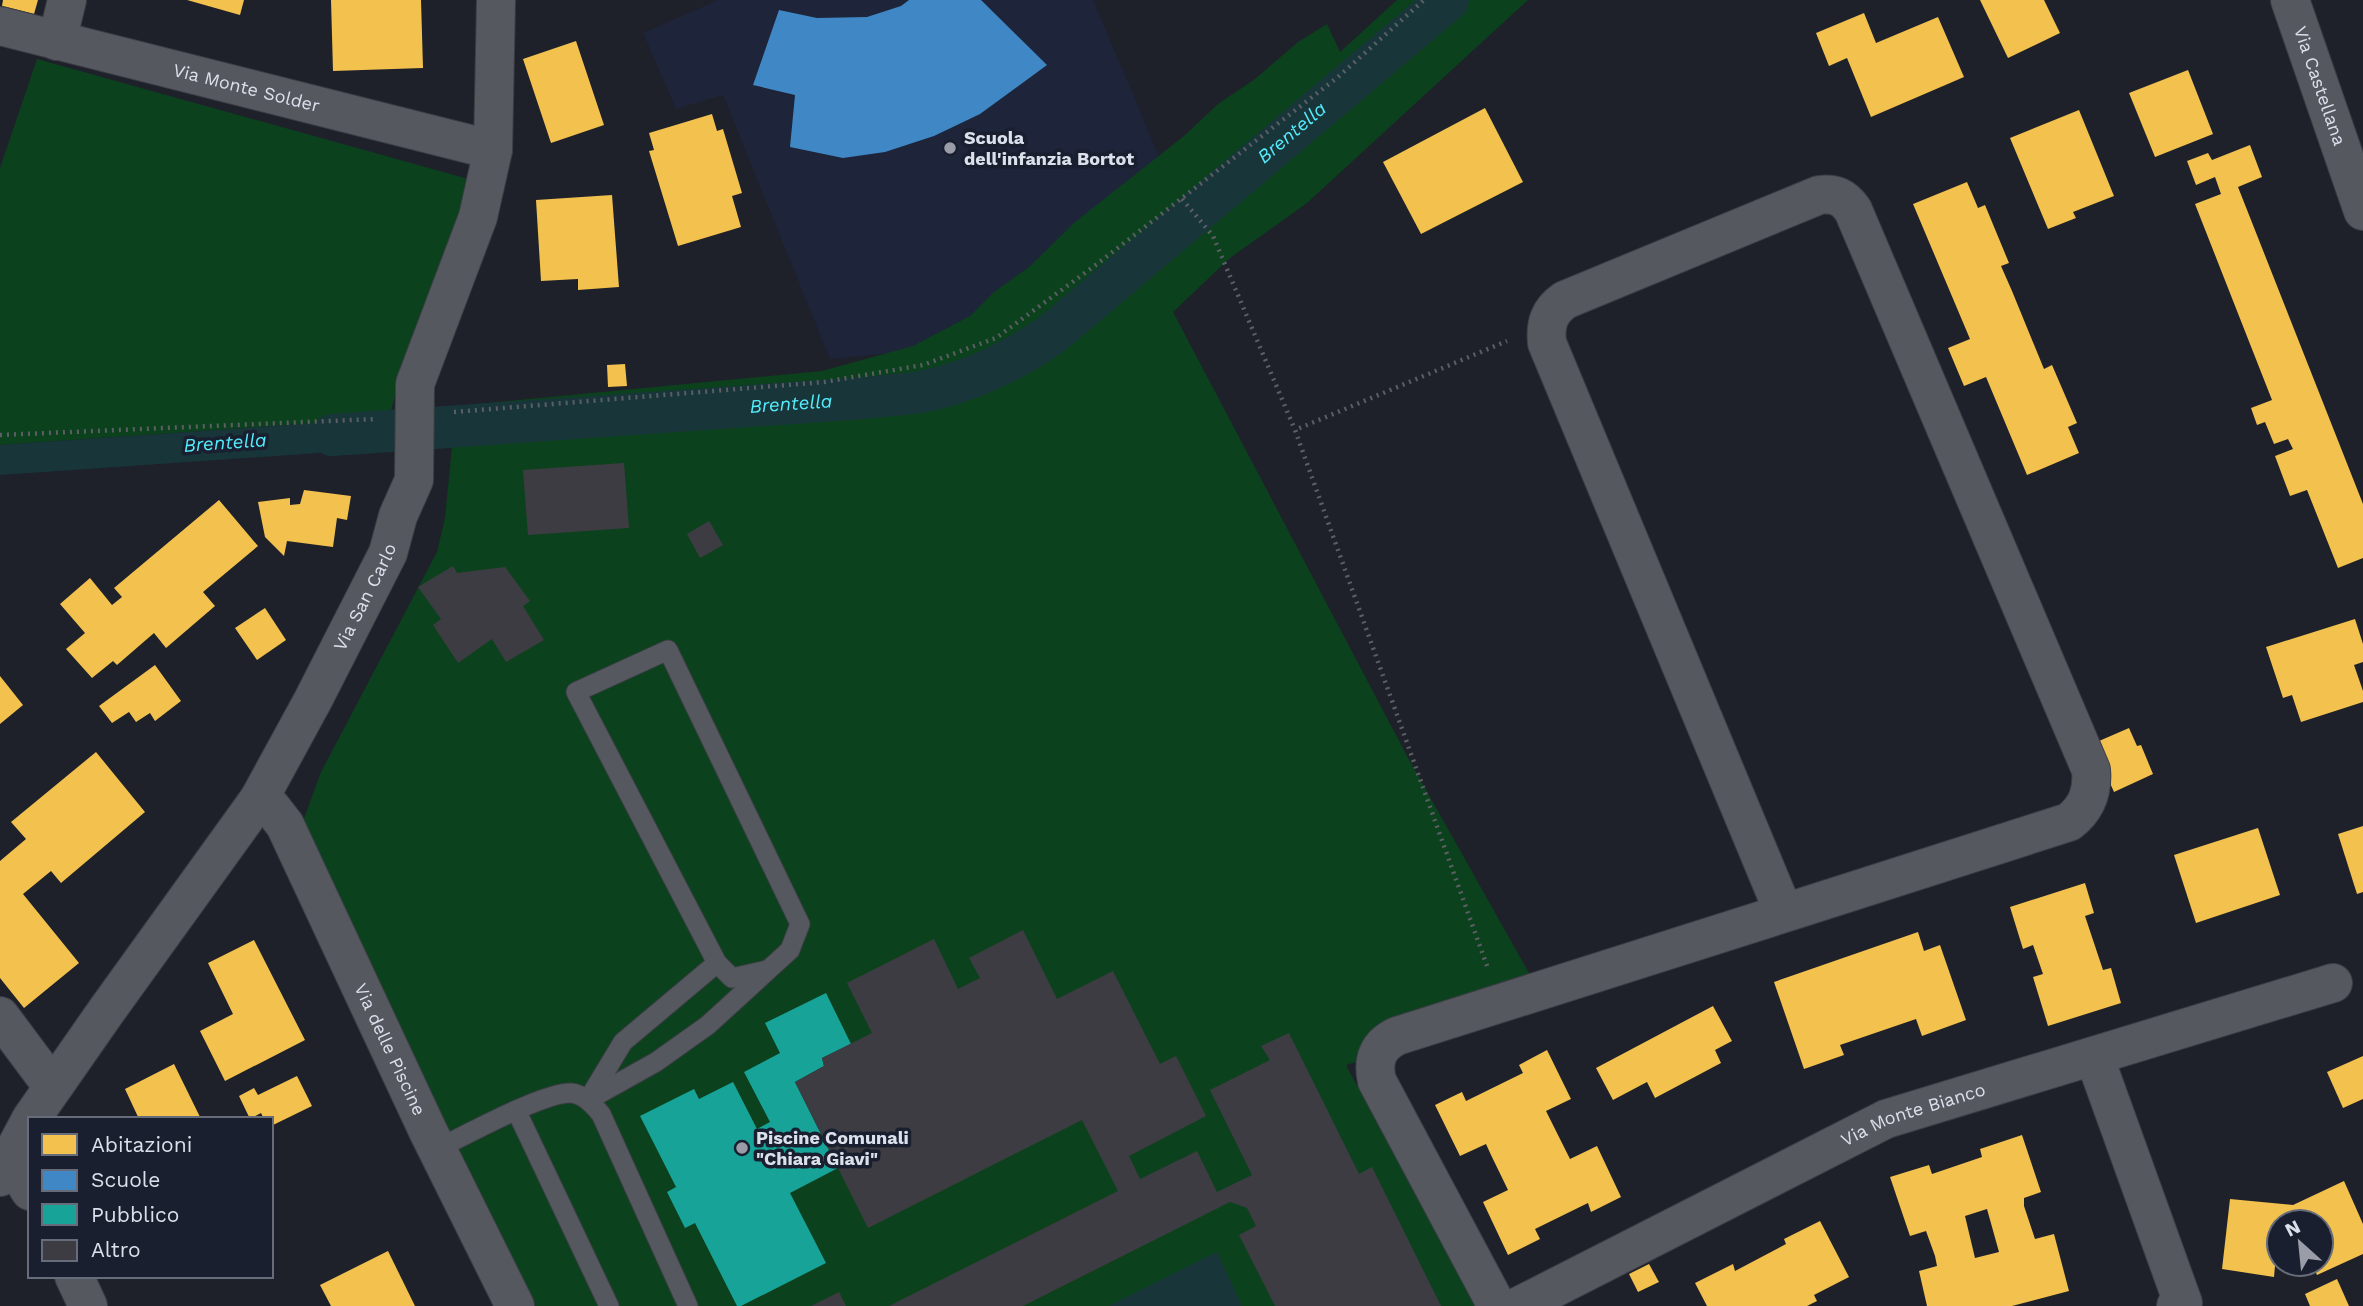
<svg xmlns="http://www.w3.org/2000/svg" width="2363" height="1306" font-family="'Work Sans',sans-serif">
	<rect width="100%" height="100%" fill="#1e212a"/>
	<!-- built -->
	<polygon fill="#1e2439" points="718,0 1093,0 1172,187 931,349 830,359 723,95 676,109 643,33"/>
	<!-- green -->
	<g fill="#0c411d">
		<polygon points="1397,0 1528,0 1307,203 1230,258 1173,312 1407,756 1547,1005 1346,1065 1475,1306 534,1306 447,1132 302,824 321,772 437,552 445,518 456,406 822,371 913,346 970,316 994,292 1029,267 1075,222 1184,136 1218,104 1255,79 1298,42 1327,24 1340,52"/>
		<polygon points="37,59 472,180 403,367 389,418 0,445 0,168"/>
	</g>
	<!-- water -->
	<g fill="#18363a">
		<polygon points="389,418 391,448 0,475 0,445"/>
		<polygon points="1217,1252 1242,1306 1109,1306"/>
	</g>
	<!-- homes -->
	<g fill="#f2c14e" fill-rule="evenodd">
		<polygon points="3,0 38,0 34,14 2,6"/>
		<polygon points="187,0 244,0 240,15"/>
		<polygon points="331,0 421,0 423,68 333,71"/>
		<polygon points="1980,0 2044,0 2060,33 2008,58"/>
		<polygon points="1864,13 1876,43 1938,17 1964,77 1871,117 1847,58 1829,66 1816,33"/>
		<polygon points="576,41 604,125 551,143 523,59"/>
		<polygon points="2188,70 2213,134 2155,157 2129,93"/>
		<polygon points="1485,108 1523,182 1421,234 1383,162"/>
		<polygon points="2079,110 2114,196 2073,212 2076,218 2048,229 2010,138"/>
		<polygon points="712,114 717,131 723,129 742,193 732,196 741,227 678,246 649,151 654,150 649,133"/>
		<polygon points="2250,145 2262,177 2238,187 2363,504 2363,558 2338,568 2307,490 2290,496 2275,456 2293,449 2288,439 2274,444 2265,422 2257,425 2251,408 2272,400 2195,204 2221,194 2215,177 2196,185 2187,161 2208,153 2212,160"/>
		<polygon points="1967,182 1978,208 1985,205 2009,263 2001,266 2012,291 2044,369 2052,365 2077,423 2068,427 2079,453 2027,475 1986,377 1964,386 1948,348 1970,339 1913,204"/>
		<polygon points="612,195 619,287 578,290 578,279 541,281 536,200"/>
		<polygon points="625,364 627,386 608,387 607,365"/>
		<polygon points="304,490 351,496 347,520 337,518 333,547 287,541 284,556 265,537 258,502 290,498 290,505 300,504"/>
		<polygon points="219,500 258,546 203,592 215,606 166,648 154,633 117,665 113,661 92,678 66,649 85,633 60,604 90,578 112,605 122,597 114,588"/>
		<polygon points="265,608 286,640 257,660 235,628"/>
		<polygon points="2355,619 2363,644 2363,662 2354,665 2363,691 2363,702 2301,722 2292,695 2283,698 2266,647"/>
		<polygon points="155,665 181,701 155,721 150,713 136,722 129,712 112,723 99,706"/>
		<polygon points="0,676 23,705 0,724"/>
		<polygon points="2129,728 2137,746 2141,745 2153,774 2114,792 2098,756 2099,741"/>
		<polygon points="96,752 145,812 61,883 51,871 23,894 79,963 24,1008 0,978 0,861 26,839 11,822"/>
		<polygon points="2363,826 2363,892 2357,894 2338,834"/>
		<polygon points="2258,828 2280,895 2196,923 2174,855"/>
		<polygon points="2085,883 2094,913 2085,916 2103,970 2111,968 2121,1003 2048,1026 2033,977 2043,974 2033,945 2023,949 2010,907"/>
		<polygon points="1918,932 1924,951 1940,945 1966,1020 1922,1036 1916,1019 1840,1045 1844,1055 1804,1069 1774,982"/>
		<polygon points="254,940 305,1040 225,1081 200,1031 233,1014 208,963"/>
		<polygon points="1713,1006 1732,1041 1715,1050 1721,1063 1655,1098 1647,1082 1613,1100 1596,1068"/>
		<polygon points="1547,1050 1571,1099 1546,1111 1570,1159 1597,1146 1621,1197 1591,1212 1588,1203 1535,1229 1540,1239 1508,1255 1483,1202 1508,1190 1491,1155 1486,1144 1460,1156 1435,1105 1462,1092 1466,1101 1523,1073 1519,1065"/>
		<polygon points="2363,1056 2363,1099 2343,1108 2327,1072"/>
		<polygon points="174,1064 201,1119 139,1119 125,1089"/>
		<polygon points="297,1076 312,1106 271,1126 271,1119 264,1119 261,1113 250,1119 239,1096 254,1088 258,1095"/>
		<path d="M2022,1135l19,57 -17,6v8l11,33 19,-5 15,57 -57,15h-85l-8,-35 18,-5 -2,-10 -9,-25 -16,5 -20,-59 39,-12 3,9 50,-17 -2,-8zM1987,1209l12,43 -24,6 -10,-42z"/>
		<polygon points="2344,1181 2363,1224 2363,1254 2317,1275 2312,1264 2321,1264 2321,1222 2279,1222 2274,1277 2222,1269 2230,1199 2293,1205"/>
		<polygon points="1820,1221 1849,1277 1814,1295 1817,1301 1807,1306 1707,1306 1695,1283 1733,1264 1735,1271 1786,1244 1784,1239"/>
		<polygon points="388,1251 415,1306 331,1306 320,1285"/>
		<polygon points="1649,1264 1659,1282 1638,1292 1629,1274"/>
		<polygon points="2337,1279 2349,1306 2310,1306 2305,1294"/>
	</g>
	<!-- schools -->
	<polygon fill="#3f88c5" points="909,0 981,0 1047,65 980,114 934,136 885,152 843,158 790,147 795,95 753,85 779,10 817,18 867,17 901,6"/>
	<!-- public -->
	<polygon fill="#17a398" points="826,993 851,1044 822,1058 824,1066 795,1082 838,1168 790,1193 826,1263 741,1306 737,1306 695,1223 685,1228 667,1192 676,1187 640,1116 694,1089 699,1099 733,1082 757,1129 770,1122 744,1072 780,1053 765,1023"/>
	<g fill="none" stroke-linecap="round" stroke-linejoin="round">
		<!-- canal -->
		<path stroke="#18363a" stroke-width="42" id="s1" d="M332,435l532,-37c23,-3 48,-3 70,-9 43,-10 82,-30 118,-55l396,-334"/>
	</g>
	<!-- building -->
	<g fill="#3e3c43">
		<polygon points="624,463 629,528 528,535 523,470"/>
		<polygon points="709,521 723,545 700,558 687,534"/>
		<polygon points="453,566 457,573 505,567 530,601 523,606 544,640 506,662 492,639 458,663 433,625 441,619 418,587"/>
		<polygon points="1023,930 1057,999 1113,971 1160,1064 1176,1056 1206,1116 1129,1156 1140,1179 1197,1151 1217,1192 1252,1175 1210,1090 1270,1060 1261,1046 1289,1033 1359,1174 1372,1167 1441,1306 1275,1306 1239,1235 1256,1226 1247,1208 1230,1202 1023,1306 889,1306 1118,1191 1082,1120 868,1228 795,1082 824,1066 822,1058 872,1033 847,983 934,939 958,989 980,978 969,958"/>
		<polygon points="839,1292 846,1306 811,1306"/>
	</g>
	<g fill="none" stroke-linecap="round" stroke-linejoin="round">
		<defs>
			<g id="lane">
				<polygon points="668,650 800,924 790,950 708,1025 656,1062 588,1100 623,1042 717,963 576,692"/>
				<polyline points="717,963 732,978 767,970"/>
				<polyline points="517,1112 609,1306"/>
				<path d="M437,1149c29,-14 107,-57 134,-56 13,1 22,12 30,21l87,192"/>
			</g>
			<g id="street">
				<path id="s2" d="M0,26l493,124"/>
				<polyline points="57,41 67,0"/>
				<path id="s3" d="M259,799l12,8 14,18 143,306 87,175"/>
				<polyline points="0,1016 44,1075 56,1083"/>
				<polyline points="2094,1056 2183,1303 2176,1306"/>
				<path id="s4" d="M31,1119l76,-109 152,-211 54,-99 75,-147 10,-37 16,-36 1,-96 63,-167 15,-67 3,-150"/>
				<polyline points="5,1164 21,1176 30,1191"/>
				<polyline points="0,1177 30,1121"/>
				<polyline points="74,1276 88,1306"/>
				<path d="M1497,1306l-120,-225c-5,-21 1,-36 20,-45 225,-71 448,-142 672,-214 18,-14 24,-30 22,-52l-238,-560c-9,-13 -18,-17 -34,-15l-254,105c-16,11 -20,24 -18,43l237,570"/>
				<path id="s5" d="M1519,1306l367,-187 447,-136"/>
			</g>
			<g id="secondary">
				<path id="s6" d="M2290,0l73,211"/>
			</g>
		</defs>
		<!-- lane casing -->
		<use href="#lane" stroke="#3c3e45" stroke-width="21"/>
		<!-- street casing -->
		<use href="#street" stroke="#3c3e45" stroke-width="40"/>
		<!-- secondary casing -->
		<use href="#secondary" stroke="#3c3e45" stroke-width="40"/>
		<!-- path -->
		<g stroke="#5c5e65" stroke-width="4.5" stroke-dasharray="2 5" stroke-linecap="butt">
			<polyline points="1182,199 1213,236 1295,430"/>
			<polyline points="454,412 824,382 923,365 996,338 1097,264 1338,77 1424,0"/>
			<polyline points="0,435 376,419"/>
			<polyline points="1487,966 1295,430 1507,341"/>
		</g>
		<!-- lane -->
		<use href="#lane" stroke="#565860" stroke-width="19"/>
		<!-- street -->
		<use href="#street" stroke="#565860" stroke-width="38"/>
		<!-- secondary -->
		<use href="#secondary" stroke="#565860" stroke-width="38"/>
	</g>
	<!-- markers -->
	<g fill="#9a9da7" stroke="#191f2f" stroke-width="2.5">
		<circle cx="950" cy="148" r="7"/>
		<circle cx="742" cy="1148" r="7"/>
	</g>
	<g text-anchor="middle" stroke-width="7" stroke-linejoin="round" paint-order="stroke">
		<!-- street labels -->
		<g font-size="18" fill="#dce0eb" stroke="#191f2f">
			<text dy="6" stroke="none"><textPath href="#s6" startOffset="91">Via Castellana</textPath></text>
			<text dy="6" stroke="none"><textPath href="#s2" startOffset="254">Via Monte Solder</textPath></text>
			<text dy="6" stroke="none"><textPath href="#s4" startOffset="621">Via San Carlo</textPath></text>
			<text dy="6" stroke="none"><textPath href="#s3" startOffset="285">Via delle Piscine</textPath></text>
			<text dy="6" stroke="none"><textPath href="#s5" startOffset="439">Via Monte Bianco</textPath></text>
		</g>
		<!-- poi labels -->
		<g font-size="18" font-weight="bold" fill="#dce0eb" stroke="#191f2f" text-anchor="start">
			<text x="964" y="144">Scuola<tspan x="964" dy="21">dell'infanzia Bortot</tspan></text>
			<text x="756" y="1144">Piscine Comunali<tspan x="756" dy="21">"Chiara Giavi"</tspan></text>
		</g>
		<!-- water labels -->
		<g font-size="19" font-style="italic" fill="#54ecfc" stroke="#191f2f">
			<text dy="7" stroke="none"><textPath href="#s1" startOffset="1048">Brentella</textPath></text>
			<text dy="7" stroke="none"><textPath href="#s1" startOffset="460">Brentella</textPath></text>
			<text transform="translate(225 442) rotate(-4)" y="7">Brentella</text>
		</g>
	</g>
	<!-- legend -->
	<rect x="28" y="1117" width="245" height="161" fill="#191f2f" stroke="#676c7a" stroke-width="2"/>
	<rect x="42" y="1134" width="35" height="21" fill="#f2c14e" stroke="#676c7a" stroke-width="2"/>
	<text x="91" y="1152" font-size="21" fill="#dce0eb">Abitazioni</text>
	<rect x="42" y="1170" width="35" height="21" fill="#3f88c5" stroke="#676c7a" stroke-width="2"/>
	<text x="91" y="1187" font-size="21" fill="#dce0eb">Scuole</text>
	<rect x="42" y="1204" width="35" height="21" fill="#17a398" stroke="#676c7a" stroke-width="2"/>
	<text x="91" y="1222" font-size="21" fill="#dce0eb">Pubblico</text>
	<rect x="42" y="1240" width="35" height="21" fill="#3e3c43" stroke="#676c7a" stroke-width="2"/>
	<text x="91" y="1257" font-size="21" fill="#dce0eb">Altro</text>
	<!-- north arrow -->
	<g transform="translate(2300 1243) rotate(333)"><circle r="33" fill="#191f2f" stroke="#676c7a" stroke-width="2"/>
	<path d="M0-5L12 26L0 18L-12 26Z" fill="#9a9da7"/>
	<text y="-10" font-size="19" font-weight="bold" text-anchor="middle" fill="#dce0eb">N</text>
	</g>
</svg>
